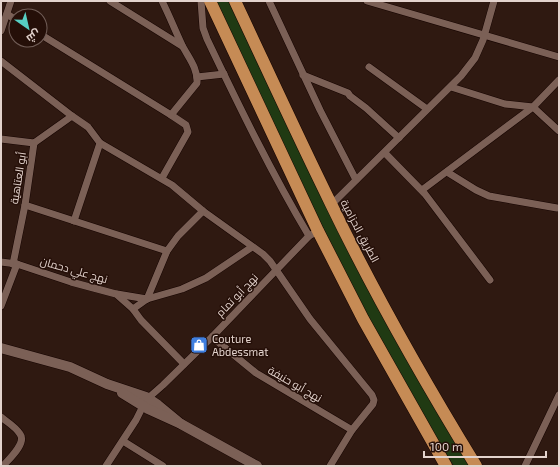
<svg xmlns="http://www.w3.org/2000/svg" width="560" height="467" font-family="'Exo 2',Cairo,sans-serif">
	<rect width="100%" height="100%" fill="#2f1911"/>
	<!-- green -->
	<path fill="#203a13" d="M217,1h11c75,158 148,318 243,465h-17c-30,-49 -59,-99 -86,-149 -54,-104 -102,-210 -151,-316z"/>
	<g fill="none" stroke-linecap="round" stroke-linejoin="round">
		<defs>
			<g id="street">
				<polyline points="110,1 182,46"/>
				<path d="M162,1c7,14 13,29 20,44 6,12 16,23 15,38l-26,32 15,10 2,7 -26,46"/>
				<path d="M201,1l2,27 4,11c32,67 64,133 102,197"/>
				<polyline points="269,1 320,110 356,180"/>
				<polyline points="367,1 559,57"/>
				<polyline points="7,14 16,20"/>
				<polyline points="1,31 11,1"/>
				<polyline points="40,34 171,115"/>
				<polyline points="1,61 72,116 88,127 100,143 172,185 203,211 263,254 270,261 310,319 372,395 374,400 373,404 352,430 330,466"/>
				<polyline points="369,67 427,109"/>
				<polyline points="303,75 348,93 350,96 366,108 399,138"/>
				<polyline points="197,77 224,74"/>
				<polyline points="451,87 505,104 533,107 559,80"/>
				<polyline points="1,139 34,143 72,116"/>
				<polyline points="385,153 425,194 490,280"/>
				<polyline points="447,172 476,190 489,196 557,208"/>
				<polyline points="422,190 533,107 559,131"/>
				<polyline points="25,205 167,251"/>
				<polyline points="331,205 461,76 475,58 483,40 494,1"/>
				<polyline points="74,221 100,143"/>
				<polyline points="1,262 17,264 71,282 116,294 133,309 141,320 184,364"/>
				<polyline points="13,264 25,205 34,143"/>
				<polyline points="117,294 147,299"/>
				<polyline points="147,299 167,251 178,236 203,211"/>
				<polyline points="1,306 17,264"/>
				<polyline points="133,309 147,299 182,289 206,278 252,247"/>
				<polyline points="212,337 256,373 352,430"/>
				<path d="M1,417c6,5 15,10 19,17 7,9 -11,25 -17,32"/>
				<polyline points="123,441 163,466"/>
				<polyline points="106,466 136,420 146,400 163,385 212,337 309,236 318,231"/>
				<polyline points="525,466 559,395"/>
			</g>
			<g id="secondary">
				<polyline points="1,348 70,367 107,384 146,397 158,405 181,424"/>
				<polyline points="122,393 148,409 181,424 257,466"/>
			</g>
			<g id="highway">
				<polyline points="210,1 318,231 363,319 446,466"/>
				<path d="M235,1c32,68 63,136 96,203 43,89 93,177 145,262"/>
			</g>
		</defs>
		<!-- street casing -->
		<use href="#street" stroke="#160401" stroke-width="8"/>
		<!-- secondary casing -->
		<use href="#secondary" stroke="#160401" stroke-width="11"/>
		<!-- highway casing -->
		<use href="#highway" stroke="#160401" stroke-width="13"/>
		<!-- street -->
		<use href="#street" stroke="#7b6056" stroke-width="7"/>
		<!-- secondary -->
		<use href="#secondary" stroke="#7b6056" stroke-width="10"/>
		<!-- highway -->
		<use href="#highway" stroke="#c68b55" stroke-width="12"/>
	</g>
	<!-- icons -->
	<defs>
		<symbol id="shop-square" viewBox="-11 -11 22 22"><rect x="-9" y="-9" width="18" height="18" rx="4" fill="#3f7fe0" stroke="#250f08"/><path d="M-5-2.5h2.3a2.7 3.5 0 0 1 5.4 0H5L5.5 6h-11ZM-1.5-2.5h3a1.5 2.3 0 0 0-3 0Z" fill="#fff"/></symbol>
	</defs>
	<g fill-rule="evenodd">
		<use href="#shop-square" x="189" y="335" width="20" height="20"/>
	</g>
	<g text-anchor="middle" stroke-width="3" stroke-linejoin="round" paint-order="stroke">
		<!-- street labels -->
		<g font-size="11" fill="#e3d3cd" stroke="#250f08">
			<text transform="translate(18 178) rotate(-81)" y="4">أبو العتاهية</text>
			<text transform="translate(360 231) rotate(62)" y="4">الطريق الحزامية</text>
			<text transform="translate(74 270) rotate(16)" y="4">نهج علي دحمان</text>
			<text transform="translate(237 295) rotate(-46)" y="4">نهج أبو تمام</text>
			<text transform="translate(295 384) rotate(30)" y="4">نهج أبو حنيفة</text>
		</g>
		<!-- poi labels -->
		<g font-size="11" fill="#e3d3cd" stroke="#250f08" text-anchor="start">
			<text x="212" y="343">Couture<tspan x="212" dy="13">Abdessmat</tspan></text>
		</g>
	</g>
	<!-- border -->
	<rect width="560" height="467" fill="none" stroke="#e3d3cd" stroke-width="4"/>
	<!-- north arrow -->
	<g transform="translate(28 28) rotate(146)"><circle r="19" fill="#250f08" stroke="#715d57"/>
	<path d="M0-3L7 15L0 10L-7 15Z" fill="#57cec2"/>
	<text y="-6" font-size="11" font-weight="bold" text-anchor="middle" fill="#e3d3cd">ش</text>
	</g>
	<!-- scale -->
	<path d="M424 451v6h122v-6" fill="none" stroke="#e3d3cd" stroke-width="2"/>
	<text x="430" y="451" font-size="12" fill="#e3d3cd" stroke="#250f08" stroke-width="3" paint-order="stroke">100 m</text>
</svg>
